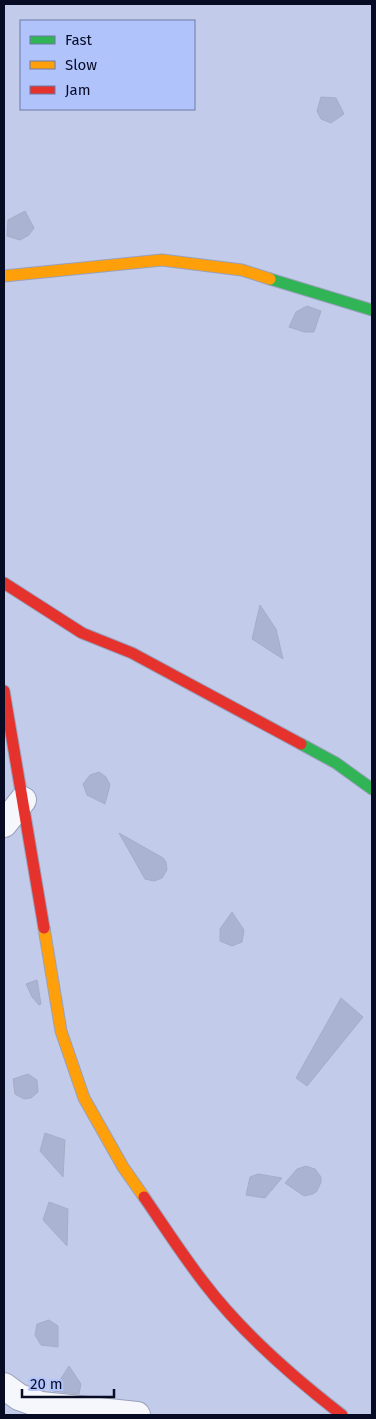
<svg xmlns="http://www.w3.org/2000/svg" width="376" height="1419" font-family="'Fira Sans',sans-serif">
	<rect width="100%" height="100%" fill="#c2cbea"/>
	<!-- building -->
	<g fill="#abb3d2" stroke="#a5adc7">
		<polygon points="321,97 336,98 344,114 331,123 321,119 317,111"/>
		<polygon points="25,211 34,228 29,235 20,240 7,236 8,220"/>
		<polygon points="307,306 321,311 314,332 304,332 289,327 296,312"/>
		<polygon points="260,605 276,629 283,659 252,639"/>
		<polygon points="99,772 106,777 110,785 105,804 87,795 83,784 90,775"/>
		<polygon points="119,833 163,858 166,862 167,870 162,878 154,881 145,879"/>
		<polygon points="232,912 244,930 242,942 232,946 220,941 220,929"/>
		<polygon points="37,980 41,1004 39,1005 32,997 26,984"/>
		<polygon points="341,998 363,1017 307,1086 296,1078"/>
		<polygon points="28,1074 37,1080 38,1092 31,1098 24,1099 15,1094 13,1079"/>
		<polygon points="45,1133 65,1140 63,1177 40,1151"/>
		<polygon points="306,1166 315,1169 321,1177 321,1182 317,1191 313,1194 304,1196 285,1183 297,1169"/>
		<polygon points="258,1174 282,1178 265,1198 246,1195 250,1177"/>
		<polygon points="49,1202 68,1209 67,1246 43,1220"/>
		<polygon points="49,1320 58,1326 58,1347 41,1345 35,1335 37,1324"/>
		<polygon points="69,1366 81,1384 79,1394 53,1391"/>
	</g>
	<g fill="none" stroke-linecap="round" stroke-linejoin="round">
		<defs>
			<g id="street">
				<polyline points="4,824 23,800"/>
				<polyline points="4,1386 19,1397 41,1405 137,1415"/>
			</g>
			<g id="fast">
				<polyline points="270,279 372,310"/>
				<polyline points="301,744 336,763 372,789"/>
			</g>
			<g id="slow">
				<polyline points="4,276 162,260 242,270 270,279"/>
				<polyline points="44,928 61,1031 84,1098 123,1167 144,1197"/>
			</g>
			<g id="jam">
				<polyline points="4,583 82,633 132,653 301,744"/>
				<polyline points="4,691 44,928"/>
				<path d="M144,1197c20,29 39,59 61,87 38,50 88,93 137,131"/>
			</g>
		</defs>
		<!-- street casing -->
		<use href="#street" stroke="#99a1bb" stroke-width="28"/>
		<!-- fast casing -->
		<use href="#fast" stroke="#99a1bb" stroke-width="13"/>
		<!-- slow casing -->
		<use href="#slow" stroke="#99a1bb" stroke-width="13"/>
		<!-- jam casing -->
		<use href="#jam" stroke="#99a1bb" stroke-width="13"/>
		<!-- street -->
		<use href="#street" stroke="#f6f7fc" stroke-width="26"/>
		<!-- fast -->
		<use href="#fast" stroke="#30b455" stroke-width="11"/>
		<!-- slow -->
		<use href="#slow" stroke="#ff9f0a" stroke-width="11"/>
		<!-- jam -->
		<use href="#jam" stroke="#e5322d" stroke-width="11"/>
	</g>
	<!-- border -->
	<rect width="376" height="1419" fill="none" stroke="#070c24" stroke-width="10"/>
	<!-- legend -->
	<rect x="20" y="20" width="175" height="90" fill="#b1c3fb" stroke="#6d7aa5"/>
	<rect x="30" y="36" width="25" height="8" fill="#30b455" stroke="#6d7aa5"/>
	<text x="65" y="45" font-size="15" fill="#070c24">Fast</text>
	<rect x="30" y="61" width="25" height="8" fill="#ff9f0a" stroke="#6d7aa5"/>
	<text x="65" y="70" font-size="15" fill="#070c24">Slow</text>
	<rect x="30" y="86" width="25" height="8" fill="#e5322d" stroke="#6d7aa5"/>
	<text x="65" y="95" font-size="15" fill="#070c24">Jam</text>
	<!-- scale -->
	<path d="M22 1389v8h92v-8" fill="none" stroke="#070c24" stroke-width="2.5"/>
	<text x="30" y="1389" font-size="15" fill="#070c24" stroke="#b1c3fb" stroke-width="4" paint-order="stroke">20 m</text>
</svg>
